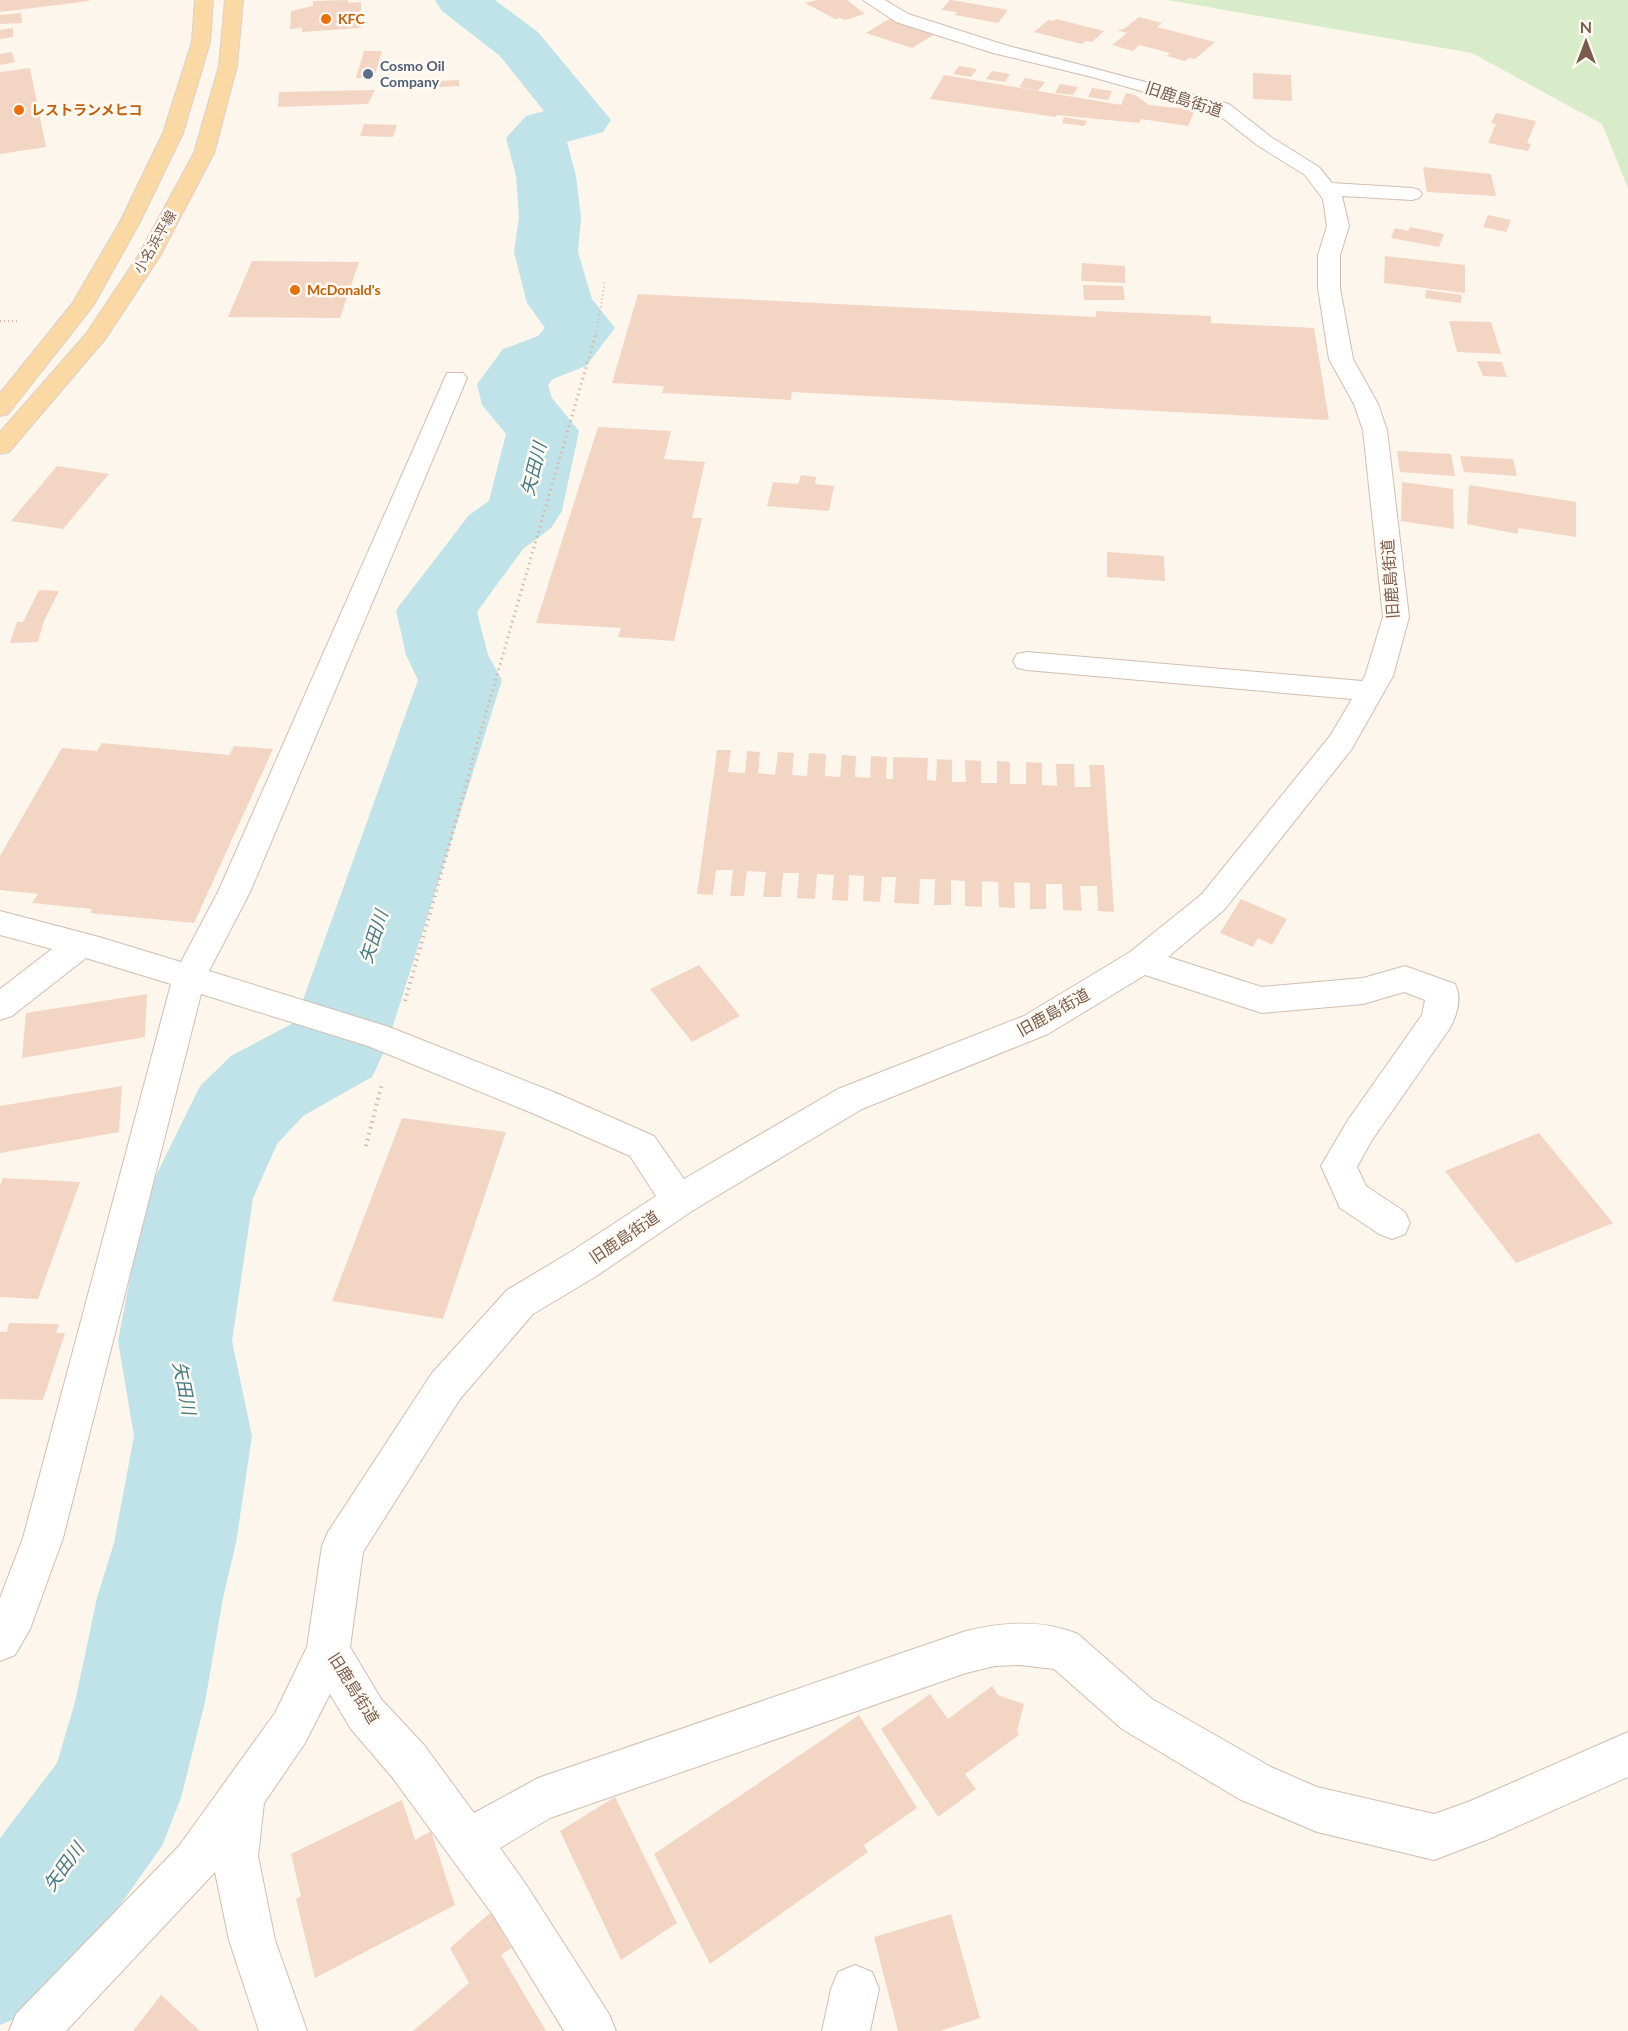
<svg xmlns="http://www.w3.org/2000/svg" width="1628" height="2031" font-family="Lato,'Noto Sans JP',sans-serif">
	<rect width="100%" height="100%" fill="#fdf6ec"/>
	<!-- green -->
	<polygon fill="#d8ecc9" points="1168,0 1628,0 1628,188 1602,124 1472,53"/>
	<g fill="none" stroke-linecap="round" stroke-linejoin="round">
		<!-- river -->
		<polygon fill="#bfe3e8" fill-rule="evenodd" points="435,0 495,0 538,32 611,120 603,132 567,142 576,176 581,217 578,252 592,299 615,328 586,366 553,379 548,385 552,398 579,431 562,511 551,528 523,549 477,612 488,655 502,680 386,1048 372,1077 303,1116 277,1144 253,1198 232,1341 252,1436 236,1543 223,1598 205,1702 181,1798 162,1846 50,2004 0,2025 0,1838 57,1763 75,1702 97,1598 114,1543 134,1436 118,1341 145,1198 200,1086 231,1056 295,1022 418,680 406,655 396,610 469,515 489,501 506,434 482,405 477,384 503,349 538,336 545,328 527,303 514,252 519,217 516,176 506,138 526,116 544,111 500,56 442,11"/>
	</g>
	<!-- building -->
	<g fill="#f3d5c3">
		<polygon points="0,0 89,0 89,1 0,12"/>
		<polygon points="348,0 349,3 361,2 361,28 302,32 302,28 290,29 291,11 313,6 313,1"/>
		<polygon points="817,0 847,0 865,14 845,20 841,18 835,19 805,3"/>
		<polygon points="950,0 952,0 1008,10 998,23 955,15 957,12 941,10"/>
		<polygon points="21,13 22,23 0,24 0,15"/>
		<polygon points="1139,17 1162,23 1157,27 1215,42 1195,59 1189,58 1185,61 1167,56 1170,53 1139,45 1133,51 1112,45 1127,33 1117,30 1124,29"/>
		<polygon points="889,19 935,34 912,48 866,33"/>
		<polygon points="1056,19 1104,31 1092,42 1086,41 1082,44 1034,32 1048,20 1053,21"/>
		<polygon points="13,28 13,37 0,39 0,30"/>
		<polygon points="364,51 382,51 374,78 356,78"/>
		<polygon points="12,52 15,62 0,65 0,54"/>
		<polygon points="959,66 977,69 971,77 953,74"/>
		<polygon points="30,68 46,147 0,154 0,72"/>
		<polygon points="992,71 1010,74 1005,82 986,79"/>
		<polygon points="1253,73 1291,75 1292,101 1253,99"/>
		<polygon points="944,75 1121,105 1126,93 1135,95 1149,105 1195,110 1188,126 1141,119 1139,123 1057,115 1056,117 930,99"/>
		<polygon points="1025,78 1045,82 1038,91 1019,87"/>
		<polygon points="459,80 459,86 439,87 439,81"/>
		<polygon points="1060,84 1078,87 1073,95 1055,93"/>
		<polygon points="1092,88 1112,91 1108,100 1088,97"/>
		<polygon points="375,90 368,104 278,107 279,92"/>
		<polygon points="1496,113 1536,121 1527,143 1531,144 1528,151 1488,143 1496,124 1491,123"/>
		<polygon points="1064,117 1087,121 1084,126 1062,123"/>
		<polygon points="364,124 397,125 393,137 360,136"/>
		<polygon points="1423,167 1491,174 1496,196 1427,192"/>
		<polygon points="1488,215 1511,220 1506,232 1483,227"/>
		<polygon points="1410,227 1444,234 1439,247 1391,238 1395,228 1408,231"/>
		<polygon points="1385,256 1465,265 1465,293 1384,283"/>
		<polygon points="252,261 359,262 340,318 228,317"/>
		<polygon points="1082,263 1125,266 1125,283 1081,281"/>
		<polygon points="1083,285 1123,286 1125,300 1084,300"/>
		<polygon points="1426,290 1462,295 1461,303 1425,298"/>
		<polygon points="638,294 1096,317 1096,311 1211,316 1211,323 1314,328 1329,420 792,392 791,400 662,393 664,386 612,383"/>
		<polygon points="1449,321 1491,322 1501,354 1457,352"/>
		<polygon points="1477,361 1502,362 1507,377 1483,376"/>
		<polygon points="598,427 671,431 664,459 705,462 692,518 702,518 674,641 618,637 621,628 536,623"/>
		<polygon points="1397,451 1451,454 1455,476 1400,472"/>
		<polygon points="1460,456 1513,459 1517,476 1464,472"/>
		<polygon points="57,466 109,474 63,529 11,521"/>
		<polygon points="801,475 816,477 815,484 834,486 829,511 767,506 773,482 798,484"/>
		<polygon points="1402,482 1453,489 1454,529 1401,521"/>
		<polygon points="1469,485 1576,502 1576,537 1518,528 1518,534 1467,524"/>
		<polygon points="1107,552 1164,556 1165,581 1107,577"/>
		<polygon points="39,590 59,591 44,621 38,642 10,643 17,622 23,622"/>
		<polygon points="102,743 229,755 234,746 273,749 194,923 90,913 92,909 32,903 38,894 0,890 0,856 62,748 97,751"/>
		<polygon points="717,750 731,750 728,772 745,773 747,751 760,752 758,773 775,775 778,752 794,753 792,775 807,776 809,753 826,754 825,776 840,777 842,755 856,756 855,777 870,778 871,756 887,757 886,779 893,779 893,757 928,758 927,780 936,781 937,759 952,760 952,782 966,782 965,760 981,761 981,783 997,783 997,761 1010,762 1010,784 1026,784 1026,762 1042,763 1042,785 1057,786 1056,764 1074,764 1075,787 1091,787 1089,765 1104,765 1114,912 1098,911 1097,886 1080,886 1082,911 1063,910 1062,884 1046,884 1046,909 1030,909 1030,883 1014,882 1015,908 999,907 998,882 982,881 982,907 965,906 965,881 951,880 951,905 934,905 935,879 920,879 919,904 894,903 896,877 882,877 880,902 863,901 864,876 849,875 848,901 832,900 834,875 817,874 815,899 797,898 799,873 783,873 781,897 763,897 766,872 747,871 744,896 730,896 733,870 716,870 713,895 697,894"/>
		<polygon points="1241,899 1287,919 1272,945 1258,938 1253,947 1220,933"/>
		<polygon points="699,965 740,1016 692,1042 650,989"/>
		<polygon points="147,994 145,1037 22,1058 26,1013"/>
		<polygon points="122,1086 119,1132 0,1153 0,1106"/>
		<polygon points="402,1118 506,1132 443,1319 332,1301"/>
		<polygon points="1539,1133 1613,1223 1516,1263 1445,1171"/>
		<polygon points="3,1178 80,1182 38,1299 0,1297 0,1186"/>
		<polygon points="9,1323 59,1324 56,1333 65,1333 43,1400 0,1399 0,1332 7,1332"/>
		<polygon points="992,1686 998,1695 1024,1704 1017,1731 1019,1735 965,1774 976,1789 938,1817 881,1729 930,1694 948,1719"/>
		<polygon points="859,1715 917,1808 864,1845 868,1852 710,1964 654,1854"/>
		<polygon points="615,1797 677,1923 621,1960 560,1831"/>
		<polygon points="402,1800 415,1840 431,1831 455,1905 315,1978 296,1899 301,1896 291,1854"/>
		<polygon points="491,1912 511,1948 501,1955 546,2031 413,2031 469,1983 450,1948"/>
		<polygon points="951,1914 980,2018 940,2031 898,2031 874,1937"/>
		<polygon points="161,1995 200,2031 133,2031"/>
	</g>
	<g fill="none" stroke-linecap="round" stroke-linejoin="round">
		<defs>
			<g id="minor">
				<path d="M863,0h22l23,14 97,31 224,59 42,33 48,30 13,16 80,5 7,2 3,4 -3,4 -7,2 -70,-4 7,30 -9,29v33l13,71 25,45 9,26 22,187 -16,59 -42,74 -127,160 -56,47 94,30 101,-9 42,-12 50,18c7,14 2,31 -5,44l-78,112 -15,27 9,19 39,26 5,11 -5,11 -13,5 -13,-5 -39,-26 -19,-42 27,-46 74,-105 3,-15 -21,-8 -41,12 -101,9 -117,-38 -97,59 -186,75 -170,102 -97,66 -62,37 -73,85 -97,153 -13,95 31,52 43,46 50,68 64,-35 428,-147c37,-9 76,-12 112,3l74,65 119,68 46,20 117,27 34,-12 160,-70v45l-139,62 -55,21 -117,-28 -78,-33 -117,-70 -68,-60 -34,-4 -25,1 -29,7 -416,145 -50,30 25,35 84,131 7,17h-52l-71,-116 -101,-138 -41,-48 -21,-35 -25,49 -41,60 -6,53 17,84 32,91h-48l-30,-91 -14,-68 -149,159h-57l7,-17 163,-168 96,-133 32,-66 15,-101 6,-14 104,-159 75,-83 62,-37 87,-57 -26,-40 -98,-43 -164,-67 -167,-52 -138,544 -33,91 -15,26 -15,6v-63l23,-60 148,-554 -85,-26 -74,58 -12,4v-31l52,-40 -52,-14v-24l99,26 82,25 37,-70 229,-519h16l4,5 -217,514 -41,79 180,56 167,66 98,43 30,43 154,-90 186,-73 106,-64 72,-58 128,-158 22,-37 -325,-29 -10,-2 -4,-7 4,-7 10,-2 335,29 3,-5 18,-59 -20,-187 -9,-26 -25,-45 -11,-71v-33l9,-29 -4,-27 -18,-24 -48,-30 -42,-33 -123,-35 -99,-24 -97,-31z"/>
				<polygon points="855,1965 872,1972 879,1989 870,2031 822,2031 831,1989 838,1972"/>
			</g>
			<g id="major">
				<polygon points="195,0 213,0 210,42 183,133 140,222 93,306 8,414 0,416 0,393 72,304 120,222 163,133 192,42"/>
				<polygon points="225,0 243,0 237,66 214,153 160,256 106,338 9,452 0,454 0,432 86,334 138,256 194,153 219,66"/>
			</g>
		</defs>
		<!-- minor casing -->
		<use href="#minor" stroke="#d1beb0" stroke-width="2"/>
		<!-- major casing -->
		<use href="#major" stroke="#dad1cd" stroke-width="2"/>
		<!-- path-far2 -->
		<g stroke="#d9b8a5" stroke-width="2" stroke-dasharray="1 3" stroke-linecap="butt">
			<polyline points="0,321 20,321"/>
			<polyline points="596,335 605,281"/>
		</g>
		<!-- path-far1 -->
		<polyline stroke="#d9b8a5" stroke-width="3" stroke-dasharray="1.5 4" stroke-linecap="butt" points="471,765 596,333"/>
		<!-- path -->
		<g stroke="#d9b8a5" stroke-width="4" stroke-dasharray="1.5 4.5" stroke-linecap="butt">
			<polyline points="405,1001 472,764"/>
			<polyline points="366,1146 382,1083"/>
		</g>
		<!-- minor -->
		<use href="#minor" fill="#fff" fill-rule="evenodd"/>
		<!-- major -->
		<use href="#major" fill="#fbd9a5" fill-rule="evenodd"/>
	</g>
	<!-- markers -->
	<g fill="#e8710a" stroke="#fffaf3" stroke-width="2">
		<circle cx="326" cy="19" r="6"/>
		<circle cx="19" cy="110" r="6"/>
		<circle cx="295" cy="290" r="6"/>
	</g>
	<circle fill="#5c6f8a" stroke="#fffaf3" stroke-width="2" cx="368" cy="74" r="6"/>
	<g text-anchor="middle" stroke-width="5" stroke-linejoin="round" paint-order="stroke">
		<!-- far-food labels -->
		<g font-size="14" font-weight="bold" fill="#c56008" stroke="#fffaf3" text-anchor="start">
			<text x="338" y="24">KFC</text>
			<text x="31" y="115">レストランメヒコ</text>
			<text x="307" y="295">McDonald's</text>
		</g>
		<!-- far-service labels -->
		<g font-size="14" font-weight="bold" fill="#4e5e75" stroke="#fffaf3" text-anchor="start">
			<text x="380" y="71">Cosmo Oil<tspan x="380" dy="16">Company</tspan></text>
		</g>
		<!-- far-street labels -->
		<g font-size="14" fill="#7a5c4d" stroke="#fffaf3">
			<text transform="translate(155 242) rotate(-60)" y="5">小名浜平線</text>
		</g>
		<!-- street labels -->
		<g font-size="16" fill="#7a5c4d" stroke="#fffaf3">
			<text transform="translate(1184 99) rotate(18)" y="6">旧鹿島街道</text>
			<text transform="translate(1390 579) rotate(-94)" y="6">旧鹿島街道</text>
			<text transform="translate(1053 1012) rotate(-29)" y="6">旧鹿島街道</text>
			<text transform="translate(624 1237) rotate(-34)" y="6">旧鹿島街道</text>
			<text transform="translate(354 1688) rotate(58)" y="6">旧鹿島街道</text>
		</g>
		<!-- water labels -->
		<g font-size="18" font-style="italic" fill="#437c86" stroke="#fffaf3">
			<text transform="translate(534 469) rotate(-76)" y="6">矢田川</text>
			<text transform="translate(374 937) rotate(-72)" y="6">矢田川</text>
			<text transform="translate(184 1388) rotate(79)" y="6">矢田川</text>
			<text transform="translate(64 1867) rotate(-54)" y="6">矢田川</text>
		</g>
	</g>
	<!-- north arrow -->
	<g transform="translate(1586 42)" stroke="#fffaf3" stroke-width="4.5" paint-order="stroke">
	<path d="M0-4.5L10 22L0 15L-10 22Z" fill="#7a5c4d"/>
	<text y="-9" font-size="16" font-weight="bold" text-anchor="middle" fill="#7a5c4d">N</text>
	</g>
</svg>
